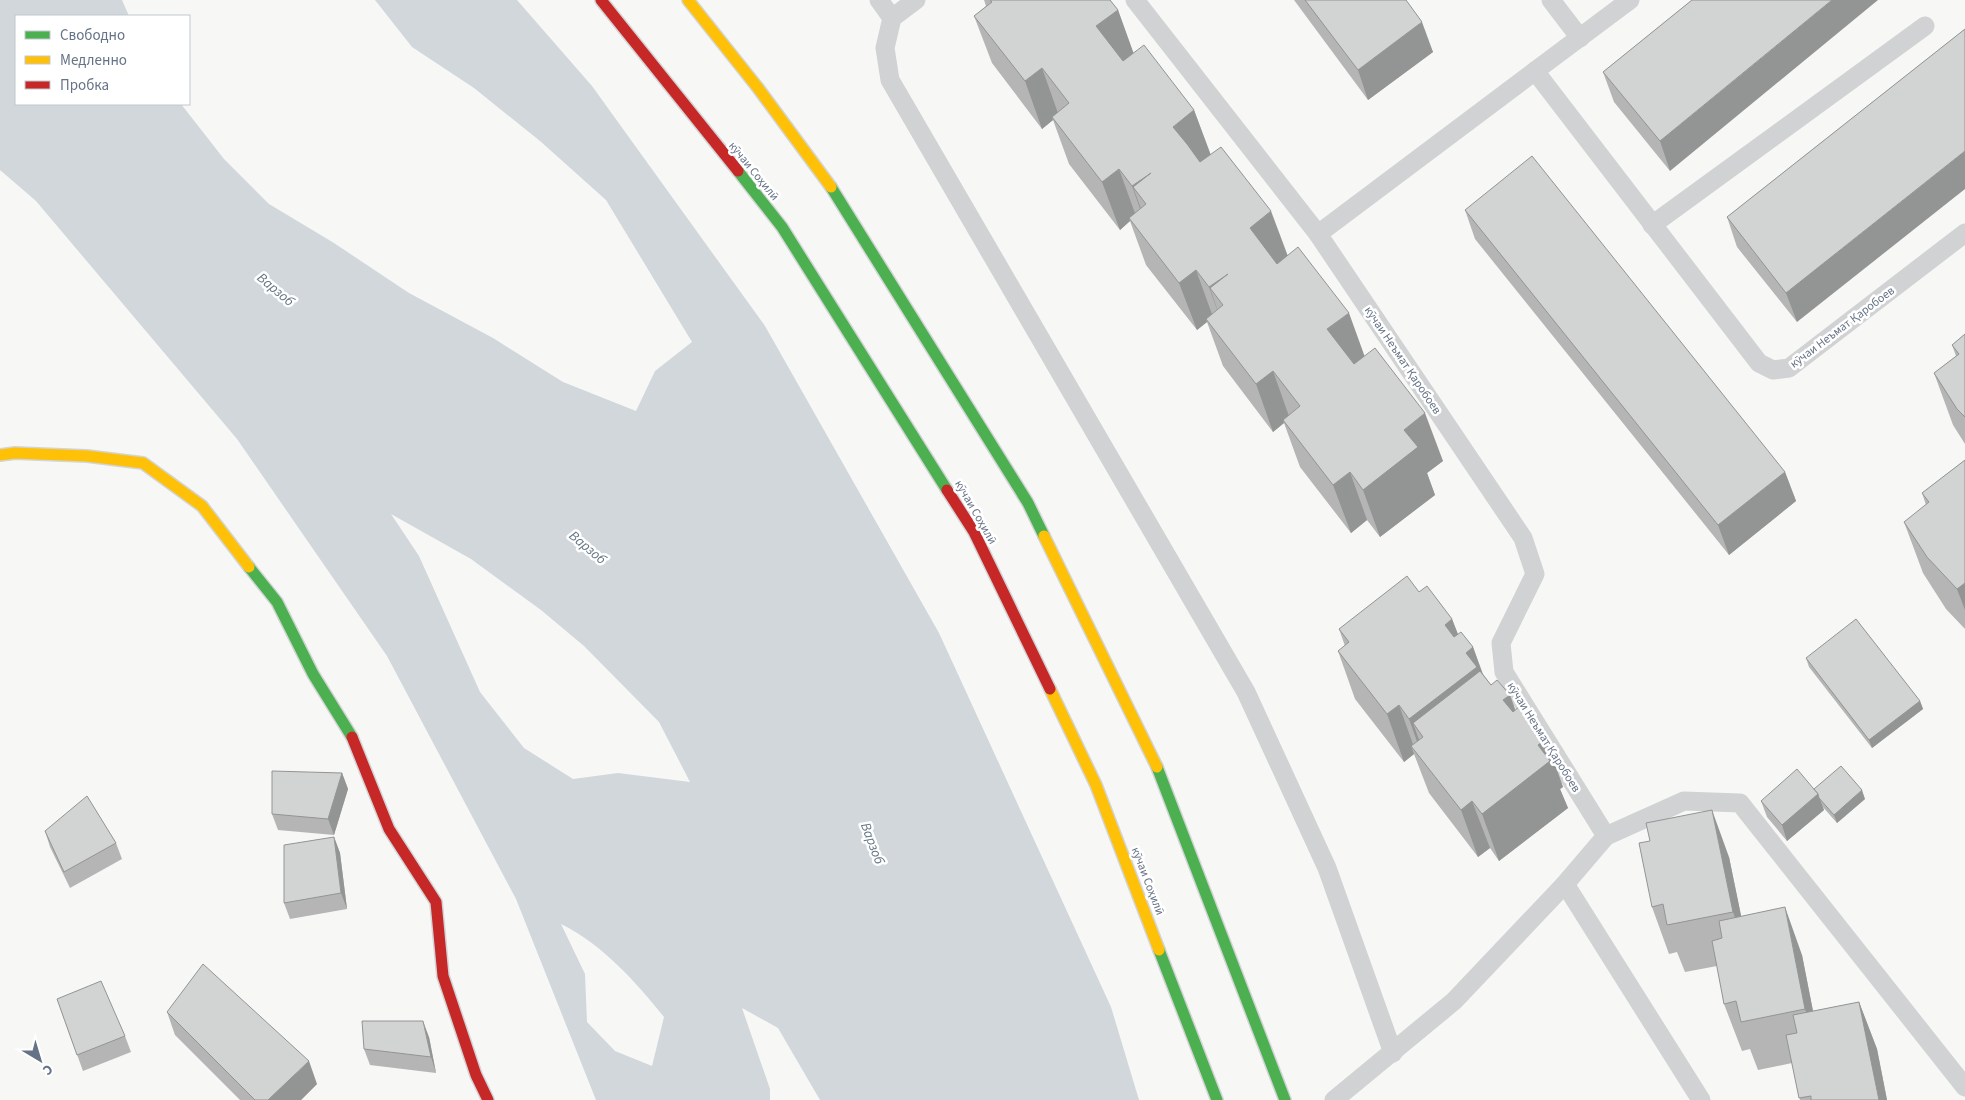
<svg xmlns="http://www.w3.org/2000/svg" width="1965" height="1100" font-family="'Source Sans 3',sans-serif">
	<rect width="100%" height="100%" fill="#f7f7f6"/>
	<!-- water -->
	<path fill="#d1d7db" fill-rule="evenodd" d="M0,0h122l7,16h-113v88h165l43,55 45,45 65,39 75,50 84,45 70,44 73,29 19,-40 37,-29 -86,-142 -66,-59 -66,-53 -62,-41 -37,-47h142l75,86 173,240 174,307 172,374 28,93h-319l-42,-72 -36,-20 28,81v11h-174l-80,-201 -129,-243 -150,-217 -201,-238 -36,-31zM391,514l80,45 70,51 43,36 75,76 31,60 -72,-9 -45,6 -49,-31 -44,-56 -61,-136zM561,924c42,21 74,57 103,93l-12,49 -37,-15 -28,-29 -2,-48z"/>
	<g fill="none" stroke-linecap="round" stroke-linejoin="round">
		<defs>
			<g id="fast">
				<polyline points="738,171 782,227 947,490"/>
				<polyline points="831,187 1028,503 1044,536"/>
				<polyline points="249,567 277,602 313,674 352,737"/>
				<polyline points="1157,767 1285,1100"/>
				<polyline points="1159,950 1217,1100"/>
			</g>
			<g id="slow">
				<polyline points="688,0 758,88 831,187"/>
				<polyline points="0,455 15,453 87,456 143,463 202,506 249,567"/>
				<polyline points="1044,536 1157,767"/>
				<polyline points="1050,689 1096,785 1159,950"/>
			</g>
			<g id="jam">
				<polyline points="601,0 738,171"/>
				<polyline points="947,490 974,532 1050,689"/>
				<polyline points="352,737 389,829 436,902 443,976 476,1075 488,1100"/>
			</g>
		</defs>
		<!-- fast casing -->
		<use href="#fast" stroke="#d2d4d5" stroke-width="14"/>
		<!-- slow casing -->
		<use href="#slow" stroke="#d2d4d5" stroke-width="14"/>
		<!-- jam casing -->
		<use href="#jam" stroke="#d2d4d5" stroke-width="14"/>
		<!-- lane -->
		<g stroke="#d1d2d3" stroke-width="19">
			<polyline points="879,0 892,18"/>
			<polyline points="916,0 892,18 885,48 890,80 1246,692 1327,868 1393,1053"/>
			<polyline points="1135,0 1318,234 1523,538 1535,574 1501,643 1504,672 1606,836 1565,884 1454,1001 1334,1100"/>
			<polyline points="1551,0 1580,38"/>
			<polyline points="1630,0 1535,71 1759,363 1773,370 1789,368 1965,233"/>
			<polyline points="1652,225 1925,26"/>
			<polyline points="1318,234 1535,71"/>
			<polyline points="1606,836 1684,801 1740,803 1965,1087"/>
			<polyline points="1565,884 1701,1100"/>
		</g>
		<!-- fast -->
		<use href="#fast" stroke="#4caf50" stroke-width="11"/>
		<!-- slow -->
		<use href="#slow" stroke="#ffc107" stroke-width="11"/>
		<!-- jam -->
		<use href="#jam" stroke="#c62828" stroke-width="11"/>
	</g>
	<!-- wall -->
	<g fill="#b5b5b5">
		<polygon points="984,0 1110,0 1118,10 1133,53 1194,110 1210,154 1364,357 1443,461 1427,473 1435,495 1380,537 1367,520 1351,533 1300,467 1284,423 1273,432 1223,366 1207,322 1197,330 1146,265 1130,221 1120,230 1069,164 1053,120 1042,129 992,63 974,16 986,6"/>
		<polygon points="1294,0 1406,0 1433,52 1368,100"/>
		<polygon points="1692,0 1670,171 1614,102 1603,72"/>
		<polygon points="1965,29 1797,322 1737,247 1727,217"/>
		<polygon points="1465,210 1785,472 1796,501 1729,555 1475,239"/>
		<polygon points="1965,334 1965,444 1953,425 1934,373 1956,356 1952,345"/>
		<polygon points="1965,460 1965,629 1946,609 1923,573 1904,522 1926,505 1922,493"/>
		<polygon points="1419,592 1452,619 1458,634 1473,647 1483,674 1491,685 1510,695 1515,710 1546,739 1563,787 1560,789 1568,808 1499,861 1490,848 1478,857 1429,793 1414,754 1404,762 1355,699 1338,651 1345,646 1339,629"/>
		<polygon points="1806,658 1920,701 1923,709 1872,748 1809,667"/>
		<polygon points="342,773 348,789 334,835 278,830 272,814"/>
		<polygon points="1814,789 1865,799 1837,823 1822,806 1824,810 1787,841 1767,817 1761,801"/>
		<polygon points="45,831 116,843 122,859 70,888 50,847"/>
		<polygon points="334,837 340,853 347,909 290,919 284,903"/>
		<polygon points="1729,857 1741,916 1802,955 1813,1011 1859,1002 1877,1049 1887,1100 1800,1100 1792,1063 1758,1070 1750,1049 1742,1051 1724,1004 1717,966 1685,972 1677,952 1669,954 1652,907"/>
		<polygon points="57,999 125,1036 131,1052 83,1071"/>
		<polygon points="167,1012 317,1084 301,1100 240,1100 175,1035"/>
		<polygon points="429,1037 436,1073 370,1065 364,1049"/>
	</g>
	<!-- shaded-wall -->
	<g fill="#939494">
		<polygon points="1832,0 1878,0 1670,171 1660,141"/>
		<polygon points="1118,10 1135,57 1113,73 1096,26"/>
		<polygon points="1422,22 1433,52 1368,100 1358,70"/>
		<polygon points="1042,68 1059,116 1052,117 1053,120 1042,129 1025,81"/>
		<polygon points="1194,110 1212,158 1191,174 1173,127"/>
		<polygon points="1965,151 1965,189 1797,322 1786,293"/>
		<polygon points="1119,169 1136,216 1129,218 1130,221 1120,230 1102,182"/>
		<polygon points="1151,173 1146,204 1133,187 1150,233 1149,234 1132,186"/>
		<polygon points="1271,211 1289,259 1268,275 1250,228"/>
		<polygon points="1196,270 1213,317 1206,319 1207,322 1197,330 1179,283"/>
		<polygon points="1228,274 1210,288 1226,335 1209,287"/>
		<polygon points="1349,313 1366,360 1344,376 1327,329"/>
		<polygon points="1273,371 1290,419 1283,420 1284,423 1273,432 1256,384"/>
		<polygon points="1425,413 1443,461 1427,473 1435,495 1380,537 1363,490 1404,430"/>
		<polygon points="1350,472 1367,520 1351,533 1333,485"/>
		<polygon points="1785,472 1796,501 1729,555 1718,525"/>
		<polygon points="1965,583 1965,610 1957,589"/>
		<polygon points="1452,619 1470,666 1445,625"/>
		<polygon points="1473,647 1490,695 1423,737 1413,723 1428,765 1425,764 1409,719 1466,653"/>
		<polygon points="1510,695 1527,743 1503,700"/>
		<polygon points="1920,701 1923,709 1872,748 1869,740"/>
		<polygon points="1399,705 1415,750 1411,746 1414,754 1404,762 1387,714"/>
		<polygon points="1546,739 1563,787 1560,789 1568,808 1499,861 1482,814 1538,745"/>
		<polygon points="342,773 348,789 334,835 328,819"/>
		<polygon points="1862,790 1865,799 1837,823 1834,815"/>
		<polygon points="1818,794 1824,810 1787,841 1782,825"/>
		<polygon points="1472,801 1490,848 1478,857 1461,810"/>
		<polygon points="1712,810 1729,857 1750,959 1733,912"/>
		<polygon points="334,837 340,853 347,909 341,893"/>
		<polygon points="1785,907 1802,955 1822,1057 1805,1009"/>
		<polygon points="1859,1002 1877,1049 1887,1100 1879,1100"/>
		<polygon points="423,1021 429,1037 436,1073 431,1057"/>
		<polygon points="309,1061 317,1084 301,1100 268,1100"/>
	</g>
	<!-- building -->
	<g fill="#d2d3d3" stroke="#939494">
		<polygon points="990,0 1110,0 1118,10 1096,26 1123,61 1144,45 1194,110 1173,127 1187,144 1200,162 1221,147 1271,211 1250,228 1277,264 1298,247 1349,313 1327,329 1354,364 1375,348 1425,413 1404,430 1418,447 1363,490 1350,472 1333,485 1283,420 1300,406 1273,371 1256,384 1206,319 1223,305 1210,288 1228,274 1209,287 1196,270 1179,283 1129,218 1146,204 1133,187 1151,173 1132,186 1119,169 1102,182 1052,117 1069,103 1042,68 1025,81 974,16 992,2"/>
		<polygon points="1305,0 1406,0 1422,22 1358,70"/>
		<polygon points="1692,0 1832,0 1660,141 1603,72"/>
		<polygon points="1965,29 1965,151 1786,293 1727,217"/>
		<polygon points="1532,156 1785,472 1718,525 1465,210"/>
		<polygon points="1965,334 1965,417 1957,409 1934,373 1959,354 1952,345"/>
		<polygon points="1965,460 1965,583 1957,589 1927,557 1904,522 1929,502 1922,493"/>
		<polygon points="1407,576 1419,592 1427,586 1452,619 1445,625 1454,637 1461,632 1473,647 1466,653 1477,667 1409,719 1399,705 1387,714 1338,651 1349,642 1339,629"/>
		<polygon points="1856,619 1920,701 1869,740 1806,658"/>
		<polygon points="1480,671 1491,685 1497,680 1510,695 1503,700 1513,712 1520,706 1546,739 1538,745 1550,761 1482,814 1472,801 1461,810 1411,746 1423,737 1413,723"/>
		<polygon points="1841,766 1862,790 1834,815 1819,798 1818,794 1814,789"/>
		<polygon points="1797,769 1818,794 1782,825 1761,801"/>
		<polygon points="272,771 342,773 328,819 272,814"/>
		<polygon points="87,796 116,843 64,872 45,831"/>
		<polygon points="1712,810 1733,912 1667,925 1663,904 1652,907 1639,843 1650,841 1646,823"/>
		<polygon points="334,837 341,893 284,903 284,845"/>
		<polygon points="1785,907 1805,1009 1741,1022 1736,1001 1724,1004 1712,941 1722,938 1719,921"/>
		<polygon points="203,964 309,1061 268,1100 255,1100 167,1012"/>
		<polygon points="101,981 125,1036 77,1055 57,999"/>
		<polygon points="1859,1002 1879,1100 1811,1100 1811,1096 1799,1098 1786,1035 1797,1033 1793,1015"/>
		<polygon points="362,1021 423,1021 431,1057 364,1049"/>
	</g>
	<g text-anchor="middle" stroke-width="5" stroke-linejoin="round" paint-order="stroke">
		<!-- street labels -->
		<g font-size="12" fill="#667387" stroke="#fff">
			<text transform="translate(754 171) rotate(51)" y="4">кӯчаи Соҳилӣ</text>
			<text transform="translate(1842 327) rotate(-37)" y="4">кӯчаи Неъмат Қаробоев</text>
			<text transform="translate(1403 360) rotate(56)" y="4">кӯчаи Неъмат Қаробоев</text>
			<text transform="translate(976 512) rotate(60)" y="4">кӯчаи Соҳилӣ</text>
			<text transform="translate(1544 737) rotate(58)" y="4">кӯчаи Неъмат Қаробоев</text>
			<text transform="translate(1148 881) rotate(69)" y="4">кӯчаи Соҳилӣ</text>
		</g>
		<!-- water labels -->
		<g font-size="14" font-style="italic" fill="#627583" stroke="#fff">
			<text transform="translate(276 289) rotate(40)" y="5">Варзоб</text>
			<text transform="translate(588 547) rotate(40)" y="5">Варзоб</text>
			<text transform="translate(873 843) rotate(69)" y="5">Варзоб</text>
		</g>
	</g>
	<!-- legend -->
	<rect x="15" y="15" width="175" height="90" fill="#ffffff" stroke="#c2c7cf"/>
	<rect x="25" y="31" width="25" height="8" fill="#4caf50" stroke="#c2c7cf"/>
	<text x="60" y="40" font-size="15" fill="#667387">Свободно</text>
	<rect x="25" y="56" width="25" height="8" fill="#ffc107" stroke="#c2c7cf"/>
	<text x="60" y="65" font-size="15" fill="#667387">Медленно</text>
	<rect x="25" y="81" width="25" height="8" fill="#c62828" stroke="#c2c7cf"/>
	<text x="60" y="90" font-size="15" fill="#667387">Пробка</text>
	<!-- north arrow -->
	<g transform="translate(40 1060) rotate(142)" stroke="#ffffff" stroke-width="4" paint-order="stroke">
	<path d="M0-4L9 19L0 12L-9 19Z" fill="#667387"/>
	<text y="-8" font-size="14" font-weight="bold" text-anchor="middle" fill="#667387">С</text>
	</g>
</svg>
